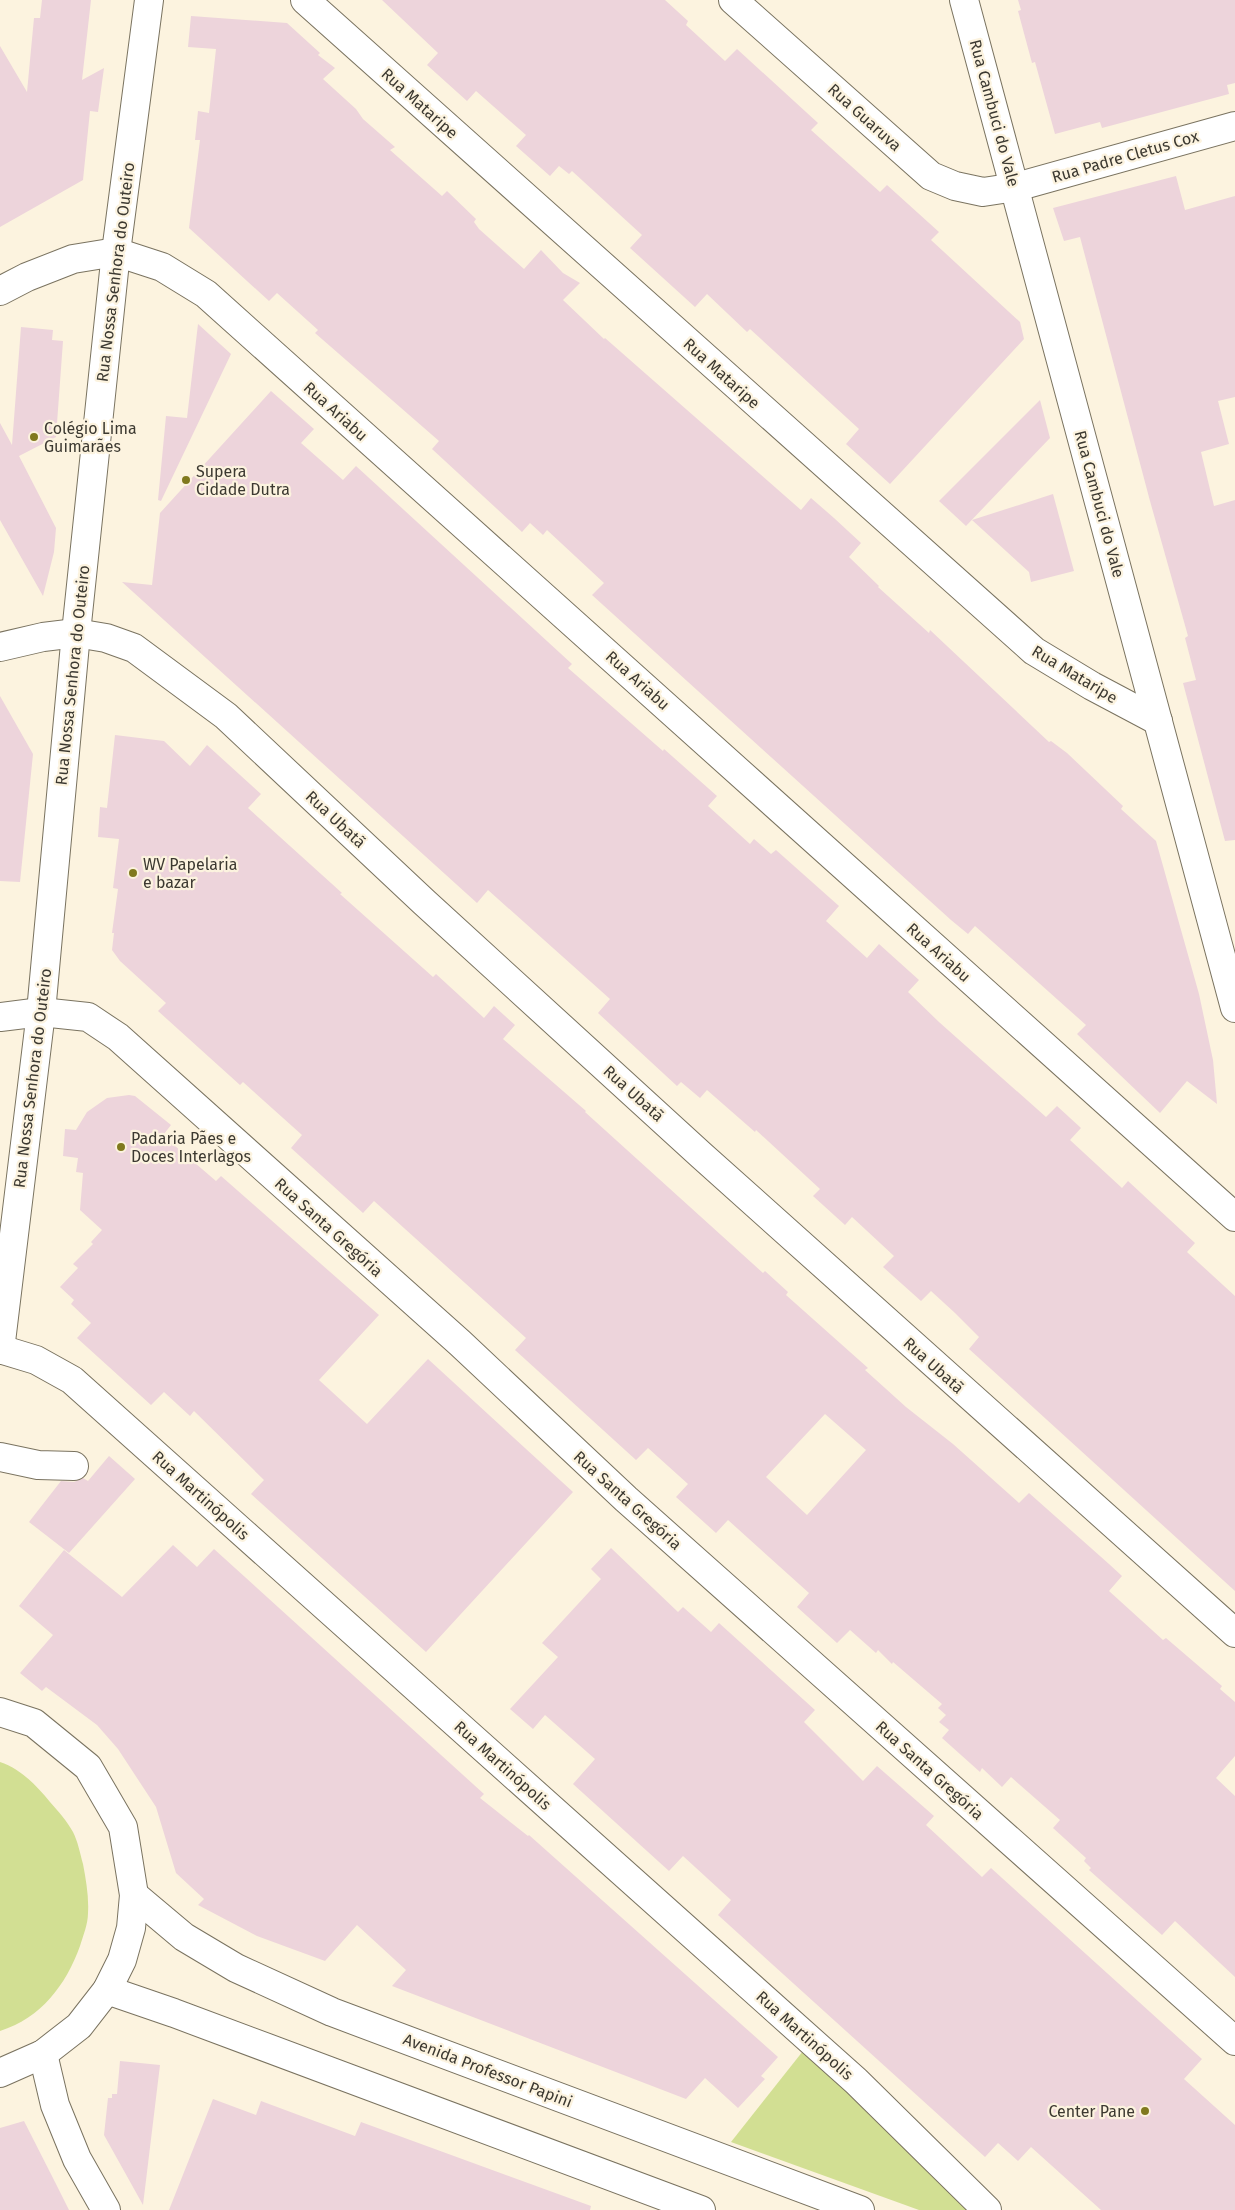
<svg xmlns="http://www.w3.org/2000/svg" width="1235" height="2210" font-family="'Fira Sans',sans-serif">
	<rect width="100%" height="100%" fill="#fcf3df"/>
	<!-- green -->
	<g fill="#d2df93">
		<path d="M0,1762c21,7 36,23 50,40 8,9 17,19 23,30 5,10 7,21 10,32 3,16 6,33 5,49 0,11 -5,23 -8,33 -14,39 -39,72 -80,85z"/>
		<polygon points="803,2051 966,2202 973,2210 919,2210 731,2142"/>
	</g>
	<!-- building -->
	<g fill="#edd4db" fill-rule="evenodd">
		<polygon points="42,0 91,0 82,80 104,68 98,112 90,111 83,180 0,227 0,46 27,92 34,18 40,18"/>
		<polygon points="382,0 665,0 688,21 686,25 725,61 737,49 818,123 811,130 880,192 887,185 939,232 931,240 1020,322 1024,339 890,484 846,444 859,429 750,329 747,332 707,294 695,307 630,248 642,235 572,171 569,174 559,166 550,176 516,146 526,135 476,91 467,101 427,65 438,53"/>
		<polygon points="1018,0 1235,0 1235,83 1227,85 1229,94 1102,128 1100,122 1055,134 1035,62 1032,63 1018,11 1021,10"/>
		<polygon points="191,16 287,23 320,53 318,55 335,68 323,79 356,109 363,119 395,147 390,150 442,196 447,191 476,219 474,222 479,229 524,269 541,250 563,273 580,283 563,300 604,339 605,338 646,374 801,510 811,498 834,518 861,543 849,557 879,586 878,587 929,633 930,630 1049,742 1051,741 1067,753 1123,806 1121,809 1156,841 1199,994 1213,1060 1217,1104 1187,1081 1160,1113 1077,1034 1086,1025 975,926 968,934 951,920 592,595 604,583 547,530 543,535 530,523 522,532 432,449 439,441 315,333 318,330 277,293 269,301 189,228 200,140 195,140 198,111 209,113 216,49 188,47"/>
		<polygon points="1176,176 1185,210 1235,196 1235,397 1218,401 1229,444 1201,452 1214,506 1235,500 1235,840 1225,841 1183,683 1196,680 1185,638 1188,636 1150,501 1080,237 1064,241 1053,208"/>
		<polygon points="198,324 231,354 161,501 158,500 166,416 187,418"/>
		<polygon points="21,327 53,330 52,340 63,341 56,437 19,456 56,528 54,552 43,596 0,520 0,423 12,445"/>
		<polygon points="271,391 314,429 301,443 343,480 356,466 572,664 568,668 663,751 664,749 717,796 708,806 750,844 754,839 771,854 776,850 839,906 826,921 867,958 879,944 919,980 908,992 939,1022 1046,1117 1057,1106 1081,1128 1070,1140 1122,1188 1128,1181 1195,1243 1187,1252 1235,1296 1235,1591 969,1349 979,1337 955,1313 931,1291 921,1301 883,1267 894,1256 852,1217 845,1225 813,1196 820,1189 756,1130 755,1132 707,1090 700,1098 681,1082 677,1086 598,1013 610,999 488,890 477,903 122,582 152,585 160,513"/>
		<polygon points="1040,400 1050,438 966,526 939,501"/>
		<polygon points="1053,494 1074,571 1031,582 1029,572 972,520"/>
		<polygon points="0,696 33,754 20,882 0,881"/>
		<path d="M115,735l49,6 26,25 17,-21 54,49 -13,14 94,85 -2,1 93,83 3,-3 48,44 10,-12 21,19 -12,14 83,72 -1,1 178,161 2,-2 23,21 -2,3 82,73 -3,2 41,37 47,37 66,59 10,-10 80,71 13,12 -13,15 54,49 3,-2 56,48 -2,3 15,13v54l-19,22 19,18v181l-60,-56 -13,14 -73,-65 2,-2 -7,-7 2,-3 -33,-30 7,-8 -49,-43 -9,10 -20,-19 -2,4 -38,-34 7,-8 -10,-8 7,-7 -8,-7 4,-4 -49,-42 -1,2 -14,-14 -2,3 -26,-23 -13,13 -40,-36 12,-14 -81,-73 -12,13 -40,-36 12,-13 -40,-36 -12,12 -121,-110 11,-12 -152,-137 -11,12 -72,-65 11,-13 -59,-53 -3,3 -82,-74 8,-8 -46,-42 -8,-11 2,-17h-2l6,-44 -5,-1 6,-49 -21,-2 2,-30 7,1zM825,1414l41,36 -59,65 -41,-38z"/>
		<polygon points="129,1095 135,1096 171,1125 164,1134 175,1143 174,1145 216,1181 221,1176 379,1315 319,1380 367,1424 428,1359 573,1492 426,1652 251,1494 264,1480 194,1411 190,1416 164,1392 151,1405 77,1338 91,1323 71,1304 74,1300 60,1287 78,1268 73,1264 93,1244 91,1242 102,1230 80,1210 83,1173 76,1172 78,1158 63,1156 65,1129 76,1130 87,1112 107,1098"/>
		<polygon points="109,1456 135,1479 69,1553 29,1522 61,1481 74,1482 83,1478 88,1481"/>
		<polygon points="173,1545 197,1567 214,1549 484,1794 480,1798 528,1836 529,1835 778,2057 761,2076 765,2079 738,2108 705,2078 686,2099 392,1986 406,1970 357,1925 325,1961 257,1936 198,1905 204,1899 176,1873 156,1807 118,1749 97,1725 46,1687 42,1691 20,1673 53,1635 19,1606 64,1550 122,1597"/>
		<polygon points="611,1548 678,1612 683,1607 711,1632 719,1623 815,1710 804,1722 863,1781 877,1766 934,1816 926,1825 982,1877 991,1868 1202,2059 1184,2079 1235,2125 1235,2210 1101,2210 1031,2147 1018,2161 998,2143 985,2157 718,1915 731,1900 683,1856 669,1871 573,1784 595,1759 545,1715 533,1729 510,1709 558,1657 542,1643 601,1579 591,1569"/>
		<polygon points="120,2061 160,2065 143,2205 104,2135 108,2098 112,2098 112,2094 117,2094"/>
		<polygon points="213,2099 256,2115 261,2101 355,2136 361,2122 591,2206 590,2210 169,2210"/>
		<polygon points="24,2121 57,2186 69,2210 0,2210 0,2128"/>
	</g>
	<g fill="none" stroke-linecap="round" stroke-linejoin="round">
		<defs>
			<g id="minor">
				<polyline points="305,0 1034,651 1092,686 1158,721"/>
				<polyline points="733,0 931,176 955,186 983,192 1016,187 1235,126"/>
				<polyline points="964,0 1235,1008"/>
				<polyline points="0,291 27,277 73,259 116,252 162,267 206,294 1235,1217"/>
				<polyline points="0,647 43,637 76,633 106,638 134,648 226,716 424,902 701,1155 1235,1633"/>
				<polyline points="0,1017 41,1012 88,1017 118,1037 460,1343 626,1499 1235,2041"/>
				<polyline points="0,1349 36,1360 72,1380 856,2081 987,2210"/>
				<polyline points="0,1457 38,1465 74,1466"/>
				<polyline points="43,2054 55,2105 77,2159 106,2210"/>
			</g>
			<g id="major">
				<polyline points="0,1350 41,1012 76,633 116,252 149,0"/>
				<polyline points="0,1712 34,1723 88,1767 123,1827 134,1895 131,1928 122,1960 107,1990 79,2026 43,2054 0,2073"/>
				<polyline points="134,1895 184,1937 236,1968 332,2012 860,2210"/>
				<polyline points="107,1990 174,2013 701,2210"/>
			</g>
		</defs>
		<!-- minor casing -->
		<use href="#minor" stroke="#7a7360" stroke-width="30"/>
		<!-- major casing -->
		<use href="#major" stroke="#7a7360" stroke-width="30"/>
		<!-- minor -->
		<use href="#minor" stroke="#fff" stroke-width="28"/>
		<!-- major -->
		<use href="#major" stroke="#fff" stroke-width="28"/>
	</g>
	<!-- markers -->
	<g fill="#80791e" stroke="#fcf3df" stroke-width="2">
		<circle cx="34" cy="437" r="5"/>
		<circle cx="186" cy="480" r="5"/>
		<circle cx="133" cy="873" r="5"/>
		<circle cx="121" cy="1147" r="5"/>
		<circle cx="1145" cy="2111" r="5"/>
	</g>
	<g text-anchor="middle" stroke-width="4.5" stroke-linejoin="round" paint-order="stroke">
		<!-- street labels -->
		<g font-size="16" fill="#3c3931" stroke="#fcf3df">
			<text transform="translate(420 103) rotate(42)" y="6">Rua Mataripe</text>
			<text transform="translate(995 113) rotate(75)" y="6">Rua Cambuci do Vale</text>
			<text transform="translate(865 117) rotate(42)" y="6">Rua Guaruva</text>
			<text transform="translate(1125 156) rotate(-16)" y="6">Rua Padre Cletus Cox</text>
			<text transform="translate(115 272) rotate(-83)" y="6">Rua Nossa Senhora do Outeiro</text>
			<text transform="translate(722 373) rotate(42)" y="6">Rua Mataripe</text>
			<text transform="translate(336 411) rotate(42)" y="6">Rua Ariabu</text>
			<text transform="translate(1100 504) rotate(75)" y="6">Rua Cambuci do Vale</text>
			<text transform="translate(1075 674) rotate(31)" y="6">Rua Mataripe</text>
			<text transform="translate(72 675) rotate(-84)" y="6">Rua Nossa Senhora do Outeiro</text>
			<text transform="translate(638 680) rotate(42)" y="6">Rua Ariabu</text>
			<text transform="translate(336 819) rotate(43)" y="6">Rua Ubatã</text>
			<text transform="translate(939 952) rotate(42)" y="6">Rua Ariabu</text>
			<text transform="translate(32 1078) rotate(-83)" y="6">Rua Nossa Senhora do Outeiro</text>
			<text transform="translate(634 1093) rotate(42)" y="6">Rua Ubatã</text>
			<text transform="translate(329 1227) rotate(42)" y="6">Rua Santa Gregória</text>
			<text transform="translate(934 1365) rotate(42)" y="6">Rua Ubatã</text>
			<text transform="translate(201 1495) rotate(42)" y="6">Rua Martinópolis</text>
			<text transform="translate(628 1500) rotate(42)" y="6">Rua Santa Gregória</text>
			<text transform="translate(503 1765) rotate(42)" y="6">Rua Martinópolis</text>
			<text transform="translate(930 1770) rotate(42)" y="6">Rua Santa Gregória</text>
			<text transform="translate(805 2035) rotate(42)" y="6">Rua Martinópolis</text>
			<text transform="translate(488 2070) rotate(21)" y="6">Avenida Professor Papini</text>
		</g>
		<!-- poi labels -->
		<g font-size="16" fill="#3c3931" stroke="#fcf3df" text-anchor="start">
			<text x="44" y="434">Colégio Lima<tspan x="44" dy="18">Guimarães</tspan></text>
			<text x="196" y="477">Supera<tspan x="196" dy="18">Cidade Dutra</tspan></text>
			<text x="143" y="870">WV Papelaria<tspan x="143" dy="18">e bazar</tspan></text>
			<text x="131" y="1144">Padaria Pães e<tspan x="131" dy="18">Doces Interlagos</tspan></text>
			<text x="1135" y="2117" text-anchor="end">Center Pane</text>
		</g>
	</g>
</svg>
